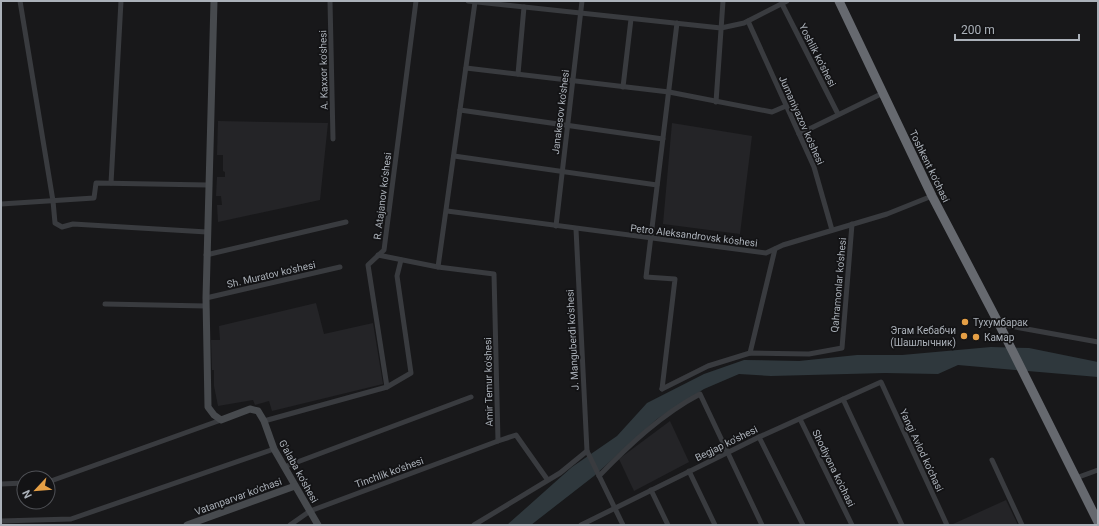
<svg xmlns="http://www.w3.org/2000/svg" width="1099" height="526" font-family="Roboto,sans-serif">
	<rect width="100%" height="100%" fill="#18181a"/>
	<!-- built -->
	<g fill="#242427">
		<polygon points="218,121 328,123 320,200 218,222 217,205 222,205 221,196 216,196 217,177 225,177 225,172 223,171 223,155 217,155"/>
		<polygon points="672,123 752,136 740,234 663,224"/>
		<polygon points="316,303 324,334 373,323 383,384 272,411 269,401 255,405 253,400 218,406 214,386 214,370 212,370 211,340 220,340 219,326"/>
		<polygon points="670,421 689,462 634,491 619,459"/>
		<polygon points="1006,500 1018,525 953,524"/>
	</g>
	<!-- water -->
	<polygon fill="#2f383d" points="991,347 1029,348 1098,362 1098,377 958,365 938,374 885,373 771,376 739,374 704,389 657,419 594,476 531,525 507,525 572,467 617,436 647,403 704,374 744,360 799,361 857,355 902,355"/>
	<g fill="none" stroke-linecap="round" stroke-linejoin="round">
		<!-- street -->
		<g stroke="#393b3f" stroke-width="5">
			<polyline points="20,1 53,201 55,223 62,227 73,224 207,232"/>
			<polyline points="330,1 333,139"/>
			<polyline points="468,1 721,28 744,23 787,1"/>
			<polyline points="782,4 838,114"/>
			<polyline points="748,21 814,167 832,230"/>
			<polyline points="466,68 669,92 772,112 786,106"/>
			<polyline points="518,74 524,7"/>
			<polyline points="623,87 631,19"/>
			<polyline points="716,102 723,1"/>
			<polyline points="460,110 663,139"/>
			<polyline points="799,134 883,93"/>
			<polyline points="454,156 657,185"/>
			<polyline points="111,183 121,1"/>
			<polyline points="1,204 94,198 96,183 208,185"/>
			<polyline points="447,211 766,253 783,245 887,214 932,196"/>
			<polyline points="556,226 582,1"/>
			<polyline points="576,229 587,451 623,525"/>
			<polyline points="206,255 346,222"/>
			<polyline points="378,255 438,267 494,274 498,441 516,435 547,479"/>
			<polyline points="438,267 475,2"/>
			<polyline points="206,298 340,267"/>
			<polyline points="105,304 206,306"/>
			<polyline points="999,324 1098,342"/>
			<polyline points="750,353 775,249"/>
			<polyline points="387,387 368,265 384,250 416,1"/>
			<polyline points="662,389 675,279 646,277 677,23"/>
			<polyline points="662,389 708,366 750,353 809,354 842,348 852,224"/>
			<polyline points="843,399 902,525"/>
			<polyline points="800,419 852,525"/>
			<polyline points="264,421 387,387 411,373 397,276 401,260"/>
			<polyline points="759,437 803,525"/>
			<polyline points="992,460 1022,525"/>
			<polyline points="284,467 471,397"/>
			<polyline points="689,471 715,525"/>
			<path d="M599,476c30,-31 63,-62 101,-82l62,131"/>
			<polyline points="1076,478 1098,470"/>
			<polyline points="48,482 221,420"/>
			<polyline points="1,484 24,483"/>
			<polyline points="651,490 668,525"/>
			<polyline points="1,521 71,519 274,449"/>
			<polyline points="290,525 310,511 498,441"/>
			<polyline points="474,525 560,473 587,451"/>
			<polyline points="581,525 759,437 881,382 947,525"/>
		</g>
		<!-- secondary -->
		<g stroke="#474a4e" stroke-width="7">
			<polyline points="214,1 206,298 208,407 214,415 221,420 250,409 258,411 264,421 274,449 318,525"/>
			<polyline points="187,525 295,486"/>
		</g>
		<!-- highway -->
		<polyline stroke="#66696f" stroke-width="9" points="839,1 932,196 999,324 1098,522"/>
	</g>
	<!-- markers -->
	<g fill="#e59f45" stroke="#131315" stroke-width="1.5">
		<circle cx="965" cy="322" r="4"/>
		<circle cx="964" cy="336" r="4"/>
		<circle cx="976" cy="337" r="4"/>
	</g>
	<g text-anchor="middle" stroke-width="3.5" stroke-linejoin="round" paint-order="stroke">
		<!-- street labels -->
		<g font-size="10" fill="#abb1b9" stroke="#131315">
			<text transform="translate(818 55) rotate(63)" y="4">Yoshlik ko'shesi</text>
			<text transform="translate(323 70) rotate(-91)" y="4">A. Kaxxor ko'shesi</text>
			<text transform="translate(560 112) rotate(-83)" y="4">Janakesov ko'shesi</text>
			<text transform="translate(802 120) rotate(66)" y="4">Jumaniyazov ko'shesi</text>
			<text transform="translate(930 166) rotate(64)" y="4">Toshkent ko'chasi</text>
			<text transform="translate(382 196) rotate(-83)" y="4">R. Atajanov ko'shesi</text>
			<text transform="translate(694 235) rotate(7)" y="4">Petro Aleksandrovsk kóshesi</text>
			<text transform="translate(271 274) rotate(-13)" y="4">Sh. Muratov ko'shesi</text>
			<text transform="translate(838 285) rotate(-85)" y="4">Qahramonlar ko'shesi</text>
			<text transform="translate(572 340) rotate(-93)" y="4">J. Manguberdi ko'shesi</text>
			<text transform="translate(488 382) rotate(-91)" y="4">Amir Temur ko'shesi</text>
			<text transform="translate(726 443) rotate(-26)" y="4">Begjap ko'shesi</text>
			<text transform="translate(922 450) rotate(65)" y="4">Yangi Avlod ko'chasi</text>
			<text transform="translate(834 468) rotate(64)" y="4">Shodiyona ko'chasi</text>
			<text transform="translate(299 471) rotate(61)" y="4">G'alaba ko'shesi</text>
			<text transform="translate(389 472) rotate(-20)" y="4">Tinchlik ko'shesi</text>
			<text transform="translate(238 496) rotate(-20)" y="4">Vatanparvar ko'chasi</text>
		</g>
		<!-- poi labels -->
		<g font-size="10" fill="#abb1b9" stroke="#131315" text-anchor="start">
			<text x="973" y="326">Тухумбарак</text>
			<text x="956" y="334" text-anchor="end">Эгам Кебабчи<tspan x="956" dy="12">(Шашлычник)</tspan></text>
			<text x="984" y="341">Камар</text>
		</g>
	</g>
	<!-- border -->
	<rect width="1099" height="526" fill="none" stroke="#abb1b9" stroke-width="4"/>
	<!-- north arrow -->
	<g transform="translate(36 490) rotate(244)"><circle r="19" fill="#131315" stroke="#505257"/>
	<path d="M0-3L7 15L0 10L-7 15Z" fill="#e59f45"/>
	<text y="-6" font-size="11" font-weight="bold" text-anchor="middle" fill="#abb1b9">N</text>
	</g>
	<!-- scale -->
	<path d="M955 34v6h124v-6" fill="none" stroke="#abb1b9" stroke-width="2"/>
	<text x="961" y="34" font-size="12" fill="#abb1b9" stroke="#131315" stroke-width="3" paint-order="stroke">200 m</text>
</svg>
